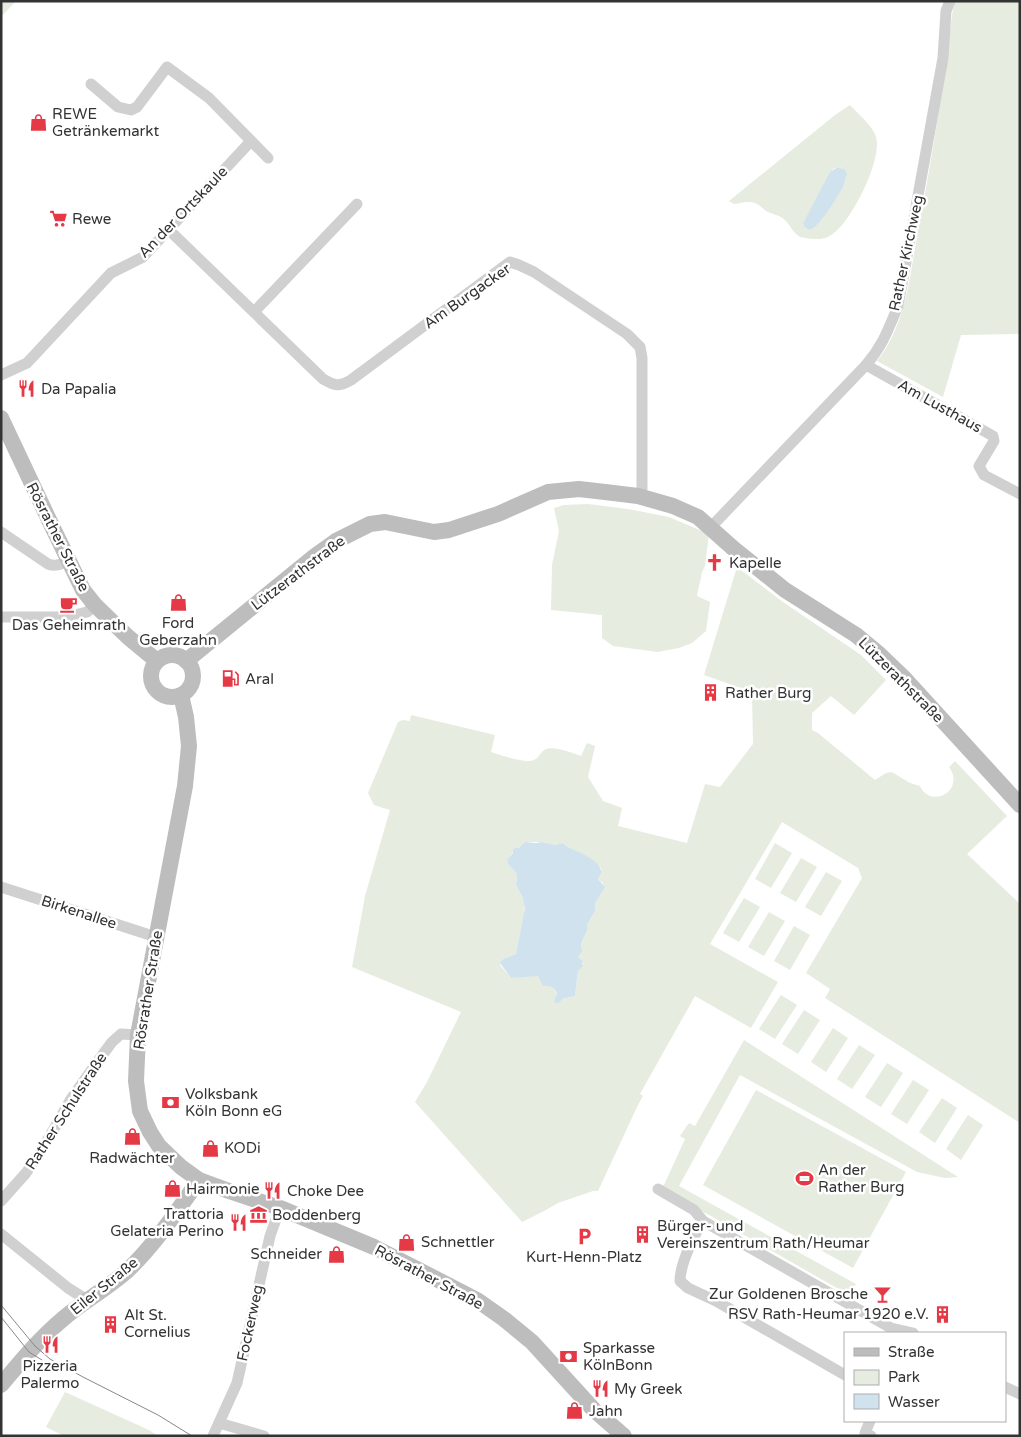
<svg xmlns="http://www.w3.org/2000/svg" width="1021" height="1437" font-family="'Varela Round',sans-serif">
	<rect width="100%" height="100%" fill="#fff"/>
	<!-- green -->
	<g fill="#e6ecdf" fill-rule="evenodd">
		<polygon points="1,1 16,1 1,17"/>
		<path d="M954,1h66v333l-59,1 -18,62 -66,-36c29,-36 33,-86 41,-130 15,-76 26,-153 36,-230z"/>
		<path d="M850,105c7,8 24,22 26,32 7,23 -27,91 -48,100 -6,3 -17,2 -23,1 -10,-1 -13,-10 -19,-17 -7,-7 -13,-6 -20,-10 -3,-2 -6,-6 -9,-7 -7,-4 -16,-1 -23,0l-5,-3 106,-86zM838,167l4,1 -36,61 -2,-2 -1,-4 30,-54z"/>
		<polygon points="588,504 628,509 669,517 709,534 705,566 702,572 697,596 710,602 706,631 692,643 679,648 658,652 613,646 602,638 602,615 551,610 552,565 559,531 554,508 564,505"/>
		<path d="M737,567l46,35 78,53 25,25 -32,35 -23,-19 -19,17v17l6,3 57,47 11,-7 6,-1 18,11 10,3c11,24 46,4 29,-19l6,-6 52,55 -40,38 53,50v219l-195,-125 5,-9 -24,-16 56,-95 -4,-10 -76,-46 -72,122 68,38 -27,46 -56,-32 -55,98 3,2 -6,11 -39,84h-5l-35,12 -12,7 -24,12 -107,-120 12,-20 34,-70 -109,-45 13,-71 25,-86 -16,-5 -6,-12 30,-71 5,-2 7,1 1,-6 84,20 -4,17c10,3 34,12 43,8 5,-2 7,-9 12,-11 7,-3 28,4 35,7l6,-13 8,3 -7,31 15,24 19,7 -4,18 69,17 18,-59 15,3 33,-43 -1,-52 -48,-17zM525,842h17l13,3 8,-2 35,23 3,2 1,4 -4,7 5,4v6l-8,14v8l-8,14v6l-4,8 -5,18 6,5 -6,9 -3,25 -12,3 -4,4c-2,-10 -4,-18 -16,-18l-5,-10 -27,3 -11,-13 3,-6 13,-5 8,-39 1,-13 -9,-17 1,-11 -9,-10 -1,-5 6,-7v-3l2,-1 4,1z"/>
		<polygon points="775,843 792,853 771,888 755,879"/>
		<polygon points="801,858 817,867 796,902 780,893"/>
		<polygon points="826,872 842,881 821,916 805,907"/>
		<polygon points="744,898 760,907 739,942 723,933"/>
		<polygon points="769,912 785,921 764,956 748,947"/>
		<polygon points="794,926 810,935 790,970 774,961"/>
		<polygon points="781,995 797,1005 775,1039 759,1029"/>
		<polygon points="804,1010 820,1020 798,1054 782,1044"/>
		<polygon points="833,1028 848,1038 826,1072 811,1062"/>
		<polygon points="744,1040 958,1177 945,1178 917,1172 740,1075 679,1186 856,1284 849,1295 711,1216 659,1189 664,1185 685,1139 680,1136 689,1123 695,1126"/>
		<polygon points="859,1045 875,1055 852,1089 837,1079"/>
		<polygon points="887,1063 903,1073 881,1107 865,1097"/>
		<polygon points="913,1080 929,1090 907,1124 891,1114"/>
		<polygon points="756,1090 906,1172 853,1268 703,1185"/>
		<polygon points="942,1098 957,1108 935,1143 919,1132"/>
		<polygon points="968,1115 983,1125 961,1160 946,1149"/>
		<polygon points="65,1392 149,1430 158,1436 64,1436 46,1427"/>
	</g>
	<!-- water -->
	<g fill="#cfe2ee">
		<path d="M838,167l7,3 2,4c-2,4 -2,8 -4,12 -3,8 -24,41 -32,43 -4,1 -5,-1 -7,-2l-1,-4 27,-51z"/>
		<path d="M525,842l11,1 6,-1 13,3 8,-2c13,11 33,12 39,29l-4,7 7,8 -10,16v8l-8,14v6l-4,8 -2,6 1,6 -4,6 6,5 -2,1 1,3 -5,5 -3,25 -12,3 -4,4h-3l-2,-2 3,-7c-2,-6 -7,-9 -14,-8l-5,-10 -27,2 -11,-15 3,-4 13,-5 9,-46 -2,-10 -7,-13 1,-11 -9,-10 -1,-5 6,-6v-4l2,-1h4z"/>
	</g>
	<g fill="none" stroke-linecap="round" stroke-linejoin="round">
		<!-- street -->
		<g stroke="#d0d0d0" stroke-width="11">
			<polyline points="91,84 118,107 131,110 137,107 167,67 209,98 268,158"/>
			<path d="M168,229l155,150c12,7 16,8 28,1l159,-118 9,3 15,7 93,62 13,13 2,11v131l-4,7"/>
			<polyline points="254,312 357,204"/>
			<polyline points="866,365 993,436 994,441 979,466 984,475 1020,494"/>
			<polyline points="1,375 27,363 111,273 143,257 251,141"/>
			<path d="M711,527l155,-162c17,-20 22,-35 32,-59l45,-248 3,-47 4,-10"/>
			<path d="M1,532l47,32c8,3 13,0 20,-3"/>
			<polyline points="1,617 65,617 87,612 95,605"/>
			<polyline points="1,887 156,937"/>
			<polyline points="658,1189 694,1210 703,1221 891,1328 913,1333"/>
			<polyline points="1,1201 26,1173 43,1148 71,1099 98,1061 112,1042 121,1034 138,1035"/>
			<path d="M703,1221c-9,14 -23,43 -23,60l8,7 28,13 129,74"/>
			<polyline points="1,1234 68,1288 87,1300"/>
			<polyline points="1005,1387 1020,1394"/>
			<polyline points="870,1421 865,1433 871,1436"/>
			<polyline points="219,1423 264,1436"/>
			<polyline points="213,1436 237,1383 270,1236 280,1208"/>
		</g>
		<!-- secondary -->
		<g stroke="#bdbdbd" stroke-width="16">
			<polyline points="1,418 50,522 83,590 95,605 128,637 157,661"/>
			<circle cx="172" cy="676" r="21"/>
			<polyline points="186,661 315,556 336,541 370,524 385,522 434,532 449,530 498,514 548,492 579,489 605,492 638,496 673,506 698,517 734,549 785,590 856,635 879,654 903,677 1020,805"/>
			<polyline points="181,695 186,717 189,746 185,786 138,1035 136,1081 140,1111 150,1132 159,1146 181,1167 199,1180 229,1191 280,1208 374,1247 477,1300 504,1319 532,1342 594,1410 624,1436"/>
			<path d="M1,1385c20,-24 39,-47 63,-67 20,-17 44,-30 64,-48 28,-27 49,-59 71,-90"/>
		</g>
		<!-- tram -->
		<g stroke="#888" stroke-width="1">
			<polyline points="1,1305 35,1346 50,1359 83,1377 158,1415 192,1436"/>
			<polyline points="1,1317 29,1352 42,1360"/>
		</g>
	</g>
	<!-- icons -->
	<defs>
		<symbol id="shop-bare" viewBox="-9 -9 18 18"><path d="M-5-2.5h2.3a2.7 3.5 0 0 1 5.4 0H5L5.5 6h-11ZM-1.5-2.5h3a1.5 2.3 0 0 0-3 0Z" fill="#e63946" stroke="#fff" stroke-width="2.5" paint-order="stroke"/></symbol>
		<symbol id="supermarket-bare" viewBox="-9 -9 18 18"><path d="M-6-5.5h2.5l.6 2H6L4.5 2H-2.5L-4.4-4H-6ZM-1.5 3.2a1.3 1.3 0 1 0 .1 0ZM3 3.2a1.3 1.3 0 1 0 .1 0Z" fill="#e63946" stroke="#fff" stroke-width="2.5" paint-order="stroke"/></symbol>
		<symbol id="restaurant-bare" viewBox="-9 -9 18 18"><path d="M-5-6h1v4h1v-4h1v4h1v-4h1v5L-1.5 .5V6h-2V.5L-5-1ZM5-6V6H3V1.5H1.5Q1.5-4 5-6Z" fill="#e63946" stroke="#fff" stroke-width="2.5" paint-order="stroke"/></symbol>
		<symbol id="church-bare" viewBox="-9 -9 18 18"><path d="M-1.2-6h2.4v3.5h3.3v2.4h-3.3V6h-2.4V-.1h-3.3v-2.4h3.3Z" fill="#e63946" stroke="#fff" stroke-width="2.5" paint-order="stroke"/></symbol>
		<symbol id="cafe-bare" viewBox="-9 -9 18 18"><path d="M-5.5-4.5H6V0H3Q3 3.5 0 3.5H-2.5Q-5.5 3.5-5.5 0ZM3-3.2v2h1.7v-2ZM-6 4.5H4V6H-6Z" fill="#e63946" stroke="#fff" stroke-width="2.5" paint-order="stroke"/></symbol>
		<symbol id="fuel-bare" viewBox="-9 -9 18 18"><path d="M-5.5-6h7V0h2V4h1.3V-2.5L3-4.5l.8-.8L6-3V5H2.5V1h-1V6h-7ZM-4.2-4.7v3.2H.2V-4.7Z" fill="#e63946" stroke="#fff" stroke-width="2.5" paint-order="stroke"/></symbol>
		<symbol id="building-bare" viewBox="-9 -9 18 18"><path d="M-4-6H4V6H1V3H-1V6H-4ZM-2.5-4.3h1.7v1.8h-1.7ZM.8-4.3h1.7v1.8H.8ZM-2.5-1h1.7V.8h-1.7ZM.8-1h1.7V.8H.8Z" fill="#e63946" stroke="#fff" stroke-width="2.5" paint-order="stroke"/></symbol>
		<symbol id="bank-bare" viewBox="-9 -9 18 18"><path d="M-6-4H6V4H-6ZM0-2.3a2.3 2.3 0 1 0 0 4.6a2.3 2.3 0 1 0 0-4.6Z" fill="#e63946" stroke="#fff" stroke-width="2.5" paint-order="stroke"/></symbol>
		<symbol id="stadium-bare" viewBox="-9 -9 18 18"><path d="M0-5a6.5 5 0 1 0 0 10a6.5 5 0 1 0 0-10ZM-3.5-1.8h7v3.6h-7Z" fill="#e63946" stroke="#fff" stroke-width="2.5" paint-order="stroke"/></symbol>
		<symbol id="museum-bare" viewBox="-9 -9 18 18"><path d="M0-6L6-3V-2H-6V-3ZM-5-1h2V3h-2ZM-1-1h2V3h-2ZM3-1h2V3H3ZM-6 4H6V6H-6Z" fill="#e63946" stroke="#fff" stroke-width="2.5" paint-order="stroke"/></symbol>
		<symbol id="parking-bare" viewBox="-9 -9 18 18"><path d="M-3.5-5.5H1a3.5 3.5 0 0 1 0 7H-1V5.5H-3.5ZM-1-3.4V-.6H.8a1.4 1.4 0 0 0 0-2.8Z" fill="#e63946" stroke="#fff" stroke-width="2.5" paint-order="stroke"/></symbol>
		<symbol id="bar-bare" viewBox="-9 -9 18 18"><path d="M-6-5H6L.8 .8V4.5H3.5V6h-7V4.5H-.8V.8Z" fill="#e63946" stroke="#fff" stroke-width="2.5" paint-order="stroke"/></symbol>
	</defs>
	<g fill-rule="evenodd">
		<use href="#shop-bare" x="26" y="110" width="25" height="25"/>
		<use href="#supermarket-bare" x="46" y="206" width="25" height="25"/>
		<use href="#restaurant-bare" x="14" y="376" width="25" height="25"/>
		<use href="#church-bare" x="702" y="550" width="25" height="25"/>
		<use href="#shop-bare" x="166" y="590" width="25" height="25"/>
		<use href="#cafe-bare" x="56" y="592" width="25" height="25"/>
		<use href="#fuel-bare" x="218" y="666" width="25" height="25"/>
		<use href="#building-bare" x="698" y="680" width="25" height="25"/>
		<use href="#bank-bare" x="158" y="1090" width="25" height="25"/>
		<use href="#shop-bare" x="120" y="1124" width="25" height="25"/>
		<use href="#shop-bare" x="198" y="1136" width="25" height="25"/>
		<use href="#stadium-bare" x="792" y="1166" width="25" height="25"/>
		<use href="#shop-bare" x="160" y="1176" width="25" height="25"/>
		<use href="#restaurant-bare" x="260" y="1178" width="25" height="25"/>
		<use href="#museum-bare" x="246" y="1202" width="25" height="25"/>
		<use href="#restaurant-bare" x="226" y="1210" width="25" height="25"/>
		<use href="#building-bare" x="630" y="1222" width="25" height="25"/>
		<use href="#parking-bare" x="572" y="1224" width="25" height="25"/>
		<use href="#shop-bare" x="394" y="1230" width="25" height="25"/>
		<use href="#shop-bare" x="324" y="1242" width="25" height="25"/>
		<use href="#bar-bare" x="870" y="1282" width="25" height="25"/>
		<use href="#building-bare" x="930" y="1302" width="25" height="25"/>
		<use href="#building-bare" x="98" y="1312" width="25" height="25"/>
		<use href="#restaurant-bare" x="38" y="1332" width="25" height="25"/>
		<use href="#bank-bare" x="556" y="1344" width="25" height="25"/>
		<use href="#restaurant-bare" x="588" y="1376" width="25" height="25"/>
		<use href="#shop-bare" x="562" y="1398" width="25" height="25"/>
	</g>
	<g text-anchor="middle" stroke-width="5" stroke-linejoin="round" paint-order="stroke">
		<!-- poi labels -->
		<g font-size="15" fill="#333" stroke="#fff" text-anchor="start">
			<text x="52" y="119">REWE<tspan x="52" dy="17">Getränkemarkt</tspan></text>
			<text x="72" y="224">Rewe</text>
			<text x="41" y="394">Da Papalia</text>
			<text x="729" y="568">Kapelle</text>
			<text x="178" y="628" text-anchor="middle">Ford<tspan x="178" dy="17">Geberzahn</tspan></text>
			<text x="69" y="630" text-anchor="middle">Das Geheimrath</text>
			<text x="245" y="684">Aral</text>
			<text x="725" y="698">Rather Burg</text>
			<text x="185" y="1099">Volksbank<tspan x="185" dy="17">Köln Bonn eG</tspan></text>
			<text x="224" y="1153">KODi</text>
			<text x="132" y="1163" text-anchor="middle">Radwächter</text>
			<text x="818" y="1175">An der<tspan x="818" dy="17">Rather Burg</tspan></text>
			<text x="186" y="1194">Hairmonie</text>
			<text x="287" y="1196">Choke Dee</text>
			<text x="224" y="1219" text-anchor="end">Trattoria<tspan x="224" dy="17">Gelateria Perino</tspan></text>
			<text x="272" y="1220">Boddenberg</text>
			<text x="657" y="1231">Bürger- und<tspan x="657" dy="17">Vereinszentrum Rath/Heumar</tspan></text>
			<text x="421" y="1247">Schnettler</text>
			<text x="322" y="1259" text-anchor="end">Schneider</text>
			<text x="584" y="1262" text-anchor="middle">Kurt-Henn-Platz</text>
			<text x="868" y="1299" text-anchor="end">Zur Goldenen Brosche</text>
			<text x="929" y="1319" text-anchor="end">RSV Rath-Heumar 1920 e.V.</text>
			<text x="124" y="1320">Alt St.<tspan x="124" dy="17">Cornelius</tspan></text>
			<text x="583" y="1353">Sparkasse<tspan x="583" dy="17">KölnBonn</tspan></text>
			<text x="50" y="1371" text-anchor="middle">Pizzeria<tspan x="50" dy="17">Palermo</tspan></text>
			<text x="614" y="1394">My Greek</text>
			<text x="589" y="1416">Jahn</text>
		</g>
		<!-- street labels -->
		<g font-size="15" fill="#333" stroke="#fff">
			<text transform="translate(183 212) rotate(-46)" y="5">An der Ortskaule</text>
			<text transform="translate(906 253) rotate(-78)" y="5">Rather Kirchweg</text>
			<text transform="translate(467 296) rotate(-35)" y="5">Am Burgacker</text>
			<text transform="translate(940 406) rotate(29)" y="5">Am Lusthaus</text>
			<text transform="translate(58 537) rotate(63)" y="5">Rösrather Straße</text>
			<text transform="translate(298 573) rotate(-37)" y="5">Lützerathstraße</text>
			<text transform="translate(901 680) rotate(45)" y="5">Lützerathstraße</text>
			<text transform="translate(79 912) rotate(18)" y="5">Birkenallee</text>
			<text transform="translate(148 990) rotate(-81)" y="5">Rösrather Straße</text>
			<text transform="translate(66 1111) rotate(-57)" y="5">Rather Schulstraße</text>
			<text transform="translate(429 1277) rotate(28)" y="5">Rösrather Straße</text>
			<text transform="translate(104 1286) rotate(-39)" y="5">Eiler Straße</text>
			<text transform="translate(250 1323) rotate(-78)" y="5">Fockerweg</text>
		</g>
	</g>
	<!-- border -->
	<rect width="1021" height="1437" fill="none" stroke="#333333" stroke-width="5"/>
	<!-- legend -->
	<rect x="844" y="1332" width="162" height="90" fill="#ffffff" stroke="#adadad"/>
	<rect x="854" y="1348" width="25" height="8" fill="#bdbdbd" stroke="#adadad"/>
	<text x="888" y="1357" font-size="15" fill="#333333">Straße</text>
	<rect x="854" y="1370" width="25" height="15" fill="#e6ecdf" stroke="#adadad"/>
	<text x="888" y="1382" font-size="15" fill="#333333">Park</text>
	<rect x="854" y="1394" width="25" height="15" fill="#cfe2ee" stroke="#adadad"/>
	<text x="888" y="1407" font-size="15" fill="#333333">Wasser</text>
</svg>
